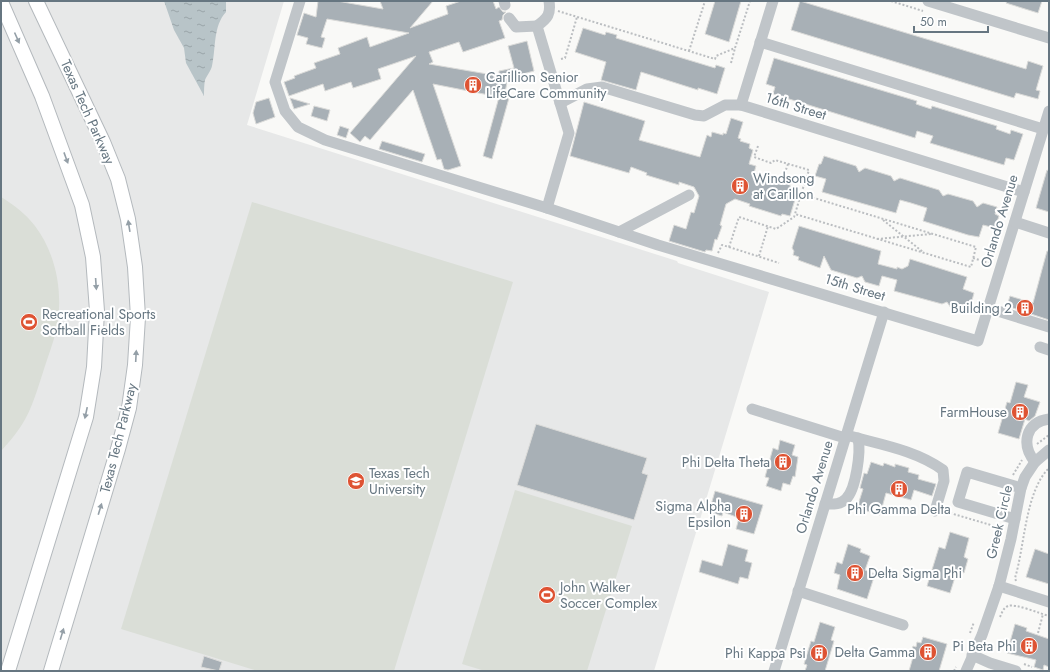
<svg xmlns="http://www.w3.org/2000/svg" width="1050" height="672" font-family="Jost,sans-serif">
	<defs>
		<pattern id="water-ripples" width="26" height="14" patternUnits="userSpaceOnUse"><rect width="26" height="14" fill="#b8c4c8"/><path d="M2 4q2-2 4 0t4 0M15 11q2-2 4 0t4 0" fill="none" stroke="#99a4a8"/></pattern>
	</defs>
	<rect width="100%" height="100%" fill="#f9f9f7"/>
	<!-- built -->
	<polygon fill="#e7e8e8" points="1,1 284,1 247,125 677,261 678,263 769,292 654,671 1,671"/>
	<!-- grass -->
	<g fill="#daded7">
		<path d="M1,197c13,8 25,17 34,29 22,29 29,70 21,105 -3,13 -8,25 -12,38 -12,37 -15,52 -43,82z"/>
		<polygon points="252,202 513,282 394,671 258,671 121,629"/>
		<polygon points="515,490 632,526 587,671 485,671 462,664"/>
	</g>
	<!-- water -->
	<path fill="url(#water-ripples)" d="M164,1h62v11c-13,14 -10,36 -14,54 -1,5 -5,9 -7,14 -1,5 -1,11 -1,16l-18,-33 -2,-15 -10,-18z"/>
	<!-- building -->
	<g fill="#a8b0b6" stroke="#dbdbd9">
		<polygon points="318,1 337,1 383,9 380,1 433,1 410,28 448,14 446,6 461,1 493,1 496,9 499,7 503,12 506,12 503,15 502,20 499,21 505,38 463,52 459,42 429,52 433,62 429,64 499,76 499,71 514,68 508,46 527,41 534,71 508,78 504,97 509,98 492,159 483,156 499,97 433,84 461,166 448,170 444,169 441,159 437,160 413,90 370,140 365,136 360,142 350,133 416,56 378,69 381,79 353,88 351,82 325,91 323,84 289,96 284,82 295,78 294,76 316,68 314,63 340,54 338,48 367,37 370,47 409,33 327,19 321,37 325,38 322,48 306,44 308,38 297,35 304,13 316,17"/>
		<polygon points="715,1 741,1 729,42 705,34"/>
		<polygon points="800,1 1026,69 1028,61 1043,66 1036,90 1040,91 1038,99 1016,93 1014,98 791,30"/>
		<polygon points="1007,1 1042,1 1038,13 1006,3"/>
		<polygon points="583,28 605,35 606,32 617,35 616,38 715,68 716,65 725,68 717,94 698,88 698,90 641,72 636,90 601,80 606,62 575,52"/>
		<polygon points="774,58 917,101 916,104 931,109 932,106 997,126 996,129 1010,134 1011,130 1023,134 1014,160 1006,158 1004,165 930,143 933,136 917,131 915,138 773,94 775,87 766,84"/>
		<polygon points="269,98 275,117 256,124 253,113 256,102"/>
		<polygon points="290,98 310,104 294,109"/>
		<polygon points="584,102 645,121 639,140 700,157 707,135 711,137 712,132 723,135 723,133 726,134 731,118 743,122 738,138 741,139 740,141 750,144 749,148 753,150 749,164 756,166 754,173 790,184 790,187 796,189 795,193 797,193 790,216 782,214 781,216 749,206 750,204 735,199 726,204 720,225 722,226 717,240 715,239 712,251 706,250 705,252 669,241 674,225 686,229 691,212 694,213 699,196 694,187 679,182 679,185 646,175 647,173 631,167 629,173 570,156"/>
		<polygon points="314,106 330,110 327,121 311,116"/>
		<polygon points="340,126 349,129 346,138 337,135"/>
		<polygon points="382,141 425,154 422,162 379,149"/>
		<polygon points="824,156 856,166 859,172 865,168 891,176 894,181 900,178 939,190 943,196 948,194 973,201 977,207 983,203 997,207 995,214 999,216 995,228 983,225 979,237 968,235 923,221 927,208 911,203 900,200 896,213 822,192 826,179 815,176 819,164 821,164"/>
		<polygon points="1047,170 1049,171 1049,212 1036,208"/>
		<polygon points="799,226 881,251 878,264 897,269 897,267 902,269 908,266 910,259 967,277 963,289 974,293 971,304 968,303 965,312 951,308 947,302 942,304 894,291 897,280 882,276 879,286 865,282 862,276 857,278 831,270 824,256 820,268 798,260 799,257 793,255 794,251 792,248"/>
		<polygon points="1047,251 1049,251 1049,320 1007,306 1010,296 1033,303"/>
		<polygon points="1016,382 1028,385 1024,397 1040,402 1035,416 1029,421 1025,419 1019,439 998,433 1007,402 1010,403"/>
		<polygon points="536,424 647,458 642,473 648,475 634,520 517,485"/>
		<polygon points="780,440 795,445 792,455 798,457 795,477 793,476 790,485 783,483 781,491 766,486 769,478 765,477 773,448 778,450"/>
		<polygon points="871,462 883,466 884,463 895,467 895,464 909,468 908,472 919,475 918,479 936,484 932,496 914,490 911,500 886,493 880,515 857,508 863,489 860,488 864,473 867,474"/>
		<polygon points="715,491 763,505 754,534 736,529 739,518 723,512 722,516 709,512"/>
		<polygon points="950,532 969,538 964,557 968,559 964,573 960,571 959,575 956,574 950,593 927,586 939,547 945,549"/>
		<polygon points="728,544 748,550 745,561 752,563 748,579 740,577 738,584 699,572 702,560 722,566"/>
		<polygon points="848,544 861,549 860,552 870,556 865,570 875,574 867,599 837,589 840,575 834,573 837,562 842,564"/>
		<polygon points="1035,549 1049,554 1049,584 1026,577"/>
		<polygon points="820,622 835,627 831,640 834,641 825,671 805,671 807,665 804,664 811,641 814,642"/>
		<polygon points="1015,624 1027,628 1026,631 1049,639 1049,667 1044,665 1043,670 1034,667 1036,660 1007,653"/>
		<polygon points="923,637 947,644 939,671 909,671 913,657 910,657 913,646 916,647 917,642 921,643"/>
		<polygon points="204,656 222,662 219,671 201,667"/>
	</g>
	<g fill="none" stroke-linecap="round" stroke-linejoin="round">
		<defs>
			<g id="major">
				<polyline points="36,1 103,142 118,179 128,219 135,267 138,317 135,365 129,408 118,449 51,671"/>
				<polyline points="1,2 42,96 82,205 93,257 97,311 94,367 86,417 8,671"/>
			</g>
		</defs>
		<!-- major casing -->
		<use href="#major" stroke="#b4b9bd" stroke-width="16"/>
		<!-- path -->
		<g stroke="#bbbec1" stroke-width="2" stroke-dasharray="2 2" stroke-linecap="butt">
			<polyline points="891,1 923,11"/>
			<polyline points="558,11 715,59 716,56 735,48 750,1"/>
			<polyline points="689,51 705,1"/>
			<polyline points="561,59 565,58 577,17"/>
			<polyline points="731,63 735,48"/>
			<polyline points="758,146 754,157 771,163 775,160 809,170 801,194"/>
			<polyline points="782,181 788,164"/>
			<polygon points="801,194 976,247 971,267 795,214"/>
			<polyline points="883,220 923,252"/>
			<polyline points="877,239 931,234"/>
			<polyline points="729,247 779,263"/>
			<polyline points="718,253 722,245 729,247 739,217 776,229 794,217 795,214"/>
			<polyline points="759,256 768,226"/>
			<polyline points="973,258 992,264"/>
			<polyline points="1037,444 1049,435"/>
			<polyline points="1013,475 1022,460"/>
			<polyline points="1004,506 1006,495"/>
			<polyline points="950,513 1001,528 1001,524"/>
			<path d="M1016,581l-1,-3c10,-33 10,-86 34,-110"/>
			<path d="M1000,617c2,-4 3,-9 8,-11 7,-3 33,8 41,10"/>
			<polyline points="970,633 974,622"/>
			<polyline points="1038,633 1043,614"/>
			<polyline points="1024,664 1032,667"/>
			<polyline points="954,671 956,667"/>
		</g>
		<!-- minor -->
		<g stroke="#c0c5c9" stroke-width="11">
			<polyline points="300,1 275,82 285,111 298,127 325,140 547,208 658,245 978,341 1049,111"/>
			<polyline points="504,1 505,5"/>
			<polyline points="928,1 1049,38"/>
			<polyline points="509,18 516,27 537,26"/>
			<polyline points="760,42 1043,129"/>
			<polyline points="560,103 587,89 602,87 695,115 704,116 725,105 741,105 1024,192"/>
			<polyline points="741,105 773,1"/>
			<path d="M547,208l22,-75 -32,-107c11,-8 14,-12 12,-25"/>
			<polyline points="1015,222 1049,233"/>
			<polyline points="619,232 689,195"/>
			<polyline points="988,308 1049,327"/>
			<polyline points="1040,347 1049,350"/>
			<polyline points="752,409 845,438"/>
			<path d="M846,435c32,9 70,15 97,35l1,11 -9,30"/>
			<path d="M1035,462c-14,-17 -10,-40 14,-43"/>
			<path d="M825,504c7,0 15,1 21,-5 10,-10 15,-47 12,-61"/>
			<polyline points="1015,519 958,502 967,472 1021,488"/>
			<polyline points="999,586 1049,602"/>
			<polyline points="798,591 903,625"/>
			<polyline points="972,655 990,663 1016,671"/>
			<polyline points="774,671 884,312"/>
			<polyline points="966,671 982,635 999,586 1011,539 1021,488 1025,477 1035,462 1049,450"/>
		</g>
		<!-- major -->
		<use href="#major" stroke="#fff" stroke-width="14"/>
	</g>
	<!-- one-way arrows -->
	<defs><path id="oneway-solid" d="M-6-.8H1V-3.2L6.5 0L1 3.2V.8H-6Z"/></defs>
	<g fill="#949fa7">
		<use href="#oneway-solid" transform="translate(17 38) rotate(66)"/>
		<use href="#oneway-solid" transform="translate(66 158) rotate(70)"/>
		<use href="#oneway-solid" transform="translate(129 226) rotate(-99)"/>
		<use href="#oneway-solid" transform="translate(96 284) rotate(86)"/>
		<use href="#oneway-solid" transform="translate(136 356) rotate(-87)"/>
		<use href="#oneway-solid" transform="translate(86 413) rotate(102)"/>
		<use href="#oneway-solid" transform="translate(100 509) rotate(-73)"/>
		<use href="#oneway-solid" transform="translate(62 634) rotate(-73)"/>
	</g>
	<!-- icons -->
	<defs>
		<symbol id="building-disc" viewBox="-11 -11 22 22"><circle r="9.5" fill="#de5333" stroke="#fff"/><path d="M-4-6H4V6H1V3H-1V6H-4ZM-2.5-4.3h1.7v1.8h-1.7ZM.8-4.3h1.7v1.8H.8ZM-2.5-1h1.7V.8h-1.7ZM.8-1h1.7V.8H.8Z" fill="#fff"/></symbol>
		<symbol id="stadium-disc" viewBox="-11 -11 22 22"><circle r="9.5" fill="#de5333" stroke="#fff"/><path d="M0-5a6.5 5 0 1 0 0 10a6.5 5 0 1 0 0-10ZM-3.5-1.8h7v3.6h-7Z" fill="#fff"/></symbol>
		<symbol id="university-disc" viewBox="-11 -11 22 22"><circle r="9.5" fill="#de5333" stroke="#fff"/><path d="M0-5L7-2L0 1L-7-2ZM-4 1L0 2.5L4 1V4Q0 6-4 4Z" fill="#fff"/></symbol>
	</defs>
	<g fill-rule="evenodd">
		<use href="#building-disc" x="463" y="75" width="20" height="20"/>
		<use href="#building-disc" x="730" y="176" width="20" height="20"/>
		<use href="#building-disc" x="1015" y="298" width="20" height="20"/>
		<use href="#stadium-disc" x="19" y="312" width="20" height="20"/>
		<use href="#building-disc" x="1010" y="402" width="20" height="20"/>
		<use href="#building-disc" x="773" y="452" width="20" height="20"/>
		<use href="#university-disc" x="346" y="471" width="20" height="20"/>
		<use href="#building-disc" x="889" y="479" width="20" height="20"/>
		<use href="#building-disc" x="734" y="504" width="20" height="20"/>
		<use href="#building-disc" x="845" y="563" width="20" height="20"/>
		<use href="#stadium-disc" x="537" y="585" width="20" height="20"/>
		<use href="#building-disc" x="1019" y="636" width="20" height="20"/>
		<use href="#building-disc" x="918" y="642" width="20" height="20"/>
		<use href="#building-disc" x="809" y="643" width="20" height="20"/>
	</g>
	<g text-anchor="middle" stroke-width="4" stroke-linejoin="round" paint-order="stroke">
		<!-- poi labels -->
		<g font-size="14" fill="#667681" stroke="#fff" text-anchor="end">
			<text x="486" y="82" text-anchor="start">Carillion Senior<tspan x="486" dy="16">LifeCare Community</tspan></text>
			<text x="753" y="183" text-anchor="start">Windsong<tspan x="753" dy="16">at Carillon</tspan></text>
			<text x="1012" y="313">Building 2</text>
			<text x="42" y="319" text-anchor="start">Recreational Sports<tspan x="42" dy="16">Softball Fields</tspan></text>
			<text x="1007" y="417">FarmHouse</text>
			<text x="770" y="467">Phi Delta Theta</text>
			<text x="369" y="478" text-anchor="start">Texas Tech<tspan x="369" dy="16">University</tspan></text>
			<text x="731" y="511">Sigma Alpha<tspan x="731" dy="16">Epsilon</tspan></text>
			<text x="899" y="514" text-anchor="middle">Phi Gamma Delta</text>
			<text x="868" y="578" text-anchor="start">Delta Sigma Phi</text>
			<text x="560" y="592" text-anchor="start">John Walker<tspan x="560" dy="16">Soccer Complex</tspan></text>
			<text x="1016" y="651">Pi Beta Phi</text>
			<text x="915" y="657">Delta Gamma</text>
			<text x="806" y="658">Phi Kappa Psi</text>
		</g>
		<!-- street labels -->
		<g font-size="14" fill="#667681" stroke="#fff">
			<text transform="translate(796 106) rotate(17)" y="5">16th Street</text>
			<text transform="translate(88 112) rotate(66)" y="5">Texas Tech Parkway</text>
			<text transform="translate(999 221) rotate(-73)" y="5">Orlando Avenue</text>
			<text transform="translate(855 287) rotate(17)" y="5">15th Street</text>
			<text transform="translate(118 438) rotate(-76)" y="5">Texas Tech Parkway</text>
			<text transform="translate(814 487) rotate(-73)" y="5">Orlando Avenue</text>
			<text transform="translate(999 522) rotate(-77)" y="5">Greek Circle</text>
		</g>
	</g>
	<!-- border -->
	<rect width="1050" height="672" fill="none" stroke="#667681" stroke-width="4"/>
	<!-- scale -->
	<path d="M914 26v6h74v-6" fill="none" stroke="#667681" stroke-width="2"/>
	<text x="920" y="26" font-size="12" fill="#667681" stroke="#ffffff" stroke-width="3" paint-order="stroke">50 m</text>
</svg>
